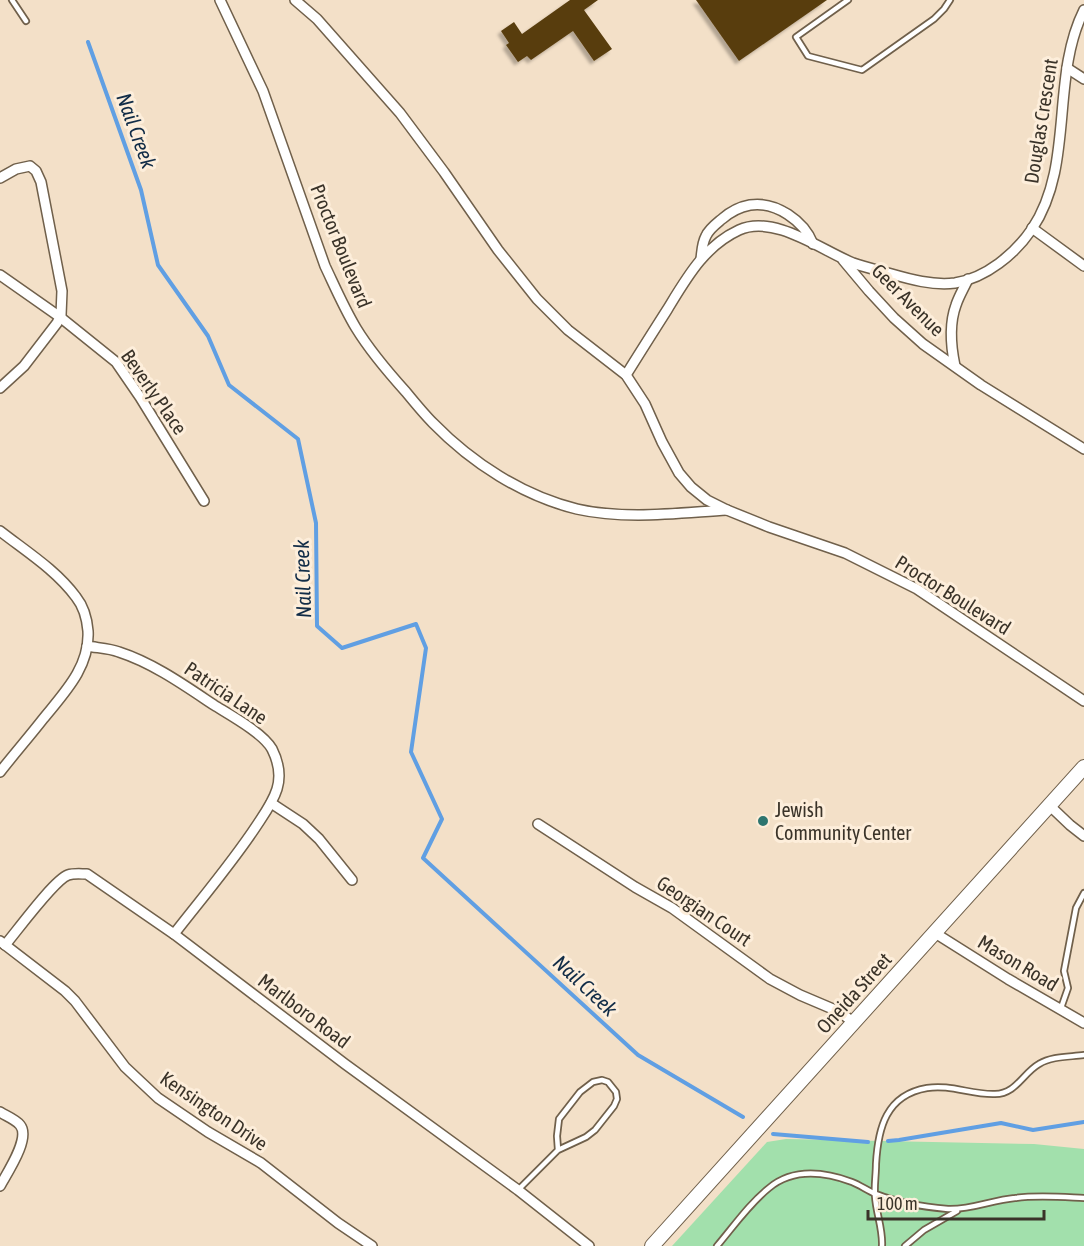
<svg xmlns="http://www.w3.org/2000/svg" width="1084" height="1246" font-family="'Asap Condensed',sans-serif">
	<defs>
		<filter id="shadow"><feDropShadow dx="-3.5" dy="3.5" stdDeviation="1.5" flood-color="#0004"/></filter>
	</defs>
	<rect width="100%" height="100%" fill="#f3e0c8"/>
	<!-- green -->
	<polygon fill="#a2e0ac" points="786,1139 1034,1144 1084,1149 1084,1246 672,1246 767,1142"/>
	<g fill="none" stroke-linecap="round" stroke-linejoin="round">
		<!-- stream -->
		<g stroke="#609fe3" stroke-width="4">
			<polyline points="88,42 141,190 158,265 208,336 229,385 298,439 316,523 317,626 342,648 416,624 426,648 411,752 442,819 423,858 638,1055 743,1117"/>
			<polyline points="773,1134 868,1142"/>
			<polyline points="888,1141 899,1140 1001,1123 1033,1130 1084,1122"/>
		</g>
	</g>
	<!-- building -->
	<g fill="#593d0f" filter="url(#shadow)">
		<polygon points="570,0 598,0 584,10 612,49 594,61 573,31 531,60 527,56 518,62 506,45 509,43 501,31 514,22 522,34"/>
		<polygon points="696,0 827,0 739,61"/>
	</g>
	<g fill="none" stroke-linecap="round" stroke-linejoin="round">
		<defs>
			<g id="lane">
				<polyline points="12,0 26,21"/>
				<polyline points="848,0 796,37 808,56 862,70 934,19 944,9 950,0"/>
				<polyline points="1061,1008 1068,988 1064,971 1076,908 1084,893"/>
				<polyline points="518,1190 558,1150 586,1137 595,1130 614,1106 617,1099 616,1092 608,1082 602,1080 593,1082 580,1092 559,1119 557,1136 558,1150"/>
				<path d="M717,1246c17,-20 32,-42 52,-58 24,-20 56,-16 83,-6 8,3 16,9 24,12 23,9 48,13 72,15 23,1 44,-9 67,-11 23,-3 47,-1 69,0"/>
				<path d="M882,1246c1,-17 -6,-33 -7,-50 -1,-10 1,-21 1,-32 2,-36 10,-69 51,-76 23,-4 45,7 68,6 21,0 28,-21 44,-30 13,-8 30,-7 45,-9"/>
				<polyline points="905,1246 924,1230 957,1211"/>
			</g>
			<g id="street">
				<path d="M220,0l43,91 62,175c10,21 19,42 31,62 14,23 32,44 50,64 9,11 18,22 27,31 39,40 90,73 144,86 49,11 101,4 150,1"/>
				<polyline points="295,0 317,19 400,113 444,172 498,250 537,299 568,330 626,375 645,404 662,442 679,473 691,487 707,500 727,510 769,527 845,553 917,589 1084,701"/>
				<polyline points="1067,68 1084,79"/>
				<polyline points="0,178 16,169 30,166 36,171 41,182 62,291 61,315 57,323 24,366 0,388"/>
				<polyline points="1032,228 1084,266"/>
				<path d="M701,259c1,-8 1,-16 5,-23 3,-7 10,-12 16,-17 8,-7 17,-12 28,-14 26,-4 54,16 63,39"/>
				<polyline points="843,260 869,291 894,318 923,344 981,385 1084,449"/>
				<polyline points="0,275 60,317 116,362 140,397 204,501"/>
				<path d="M955,366c-4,-19 -6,-42 1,-61 3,-9 8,-17 12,-26"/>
				<path d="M626,375c13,-21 27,-43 41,-65 19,-31 37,-64 72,-80 35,-16 82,20 114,33 11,4 24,7 35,10 21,6 45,13 67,10 31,-5 60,-29 77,-54 43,-64 18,-151 52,-219"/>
				<path d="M0,531c27,21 56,39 76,66 8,10 11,22 12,34 2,36 -24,62 -45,88 -14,18 -29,35 -43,53"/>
				<path d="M87,646c10,2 22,2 32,6 34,11 65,33 95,53 16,10 49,28 58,44 6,12 9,27 5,40 -4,13 -12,24 -20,36 -25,38 -55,73 -83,109"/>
				<polyline points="271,803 303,824 319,839 352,880"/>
				<polyline points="1049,805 1070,825 1084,836"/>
				<polyline points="538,824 635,887 672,908 770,979 800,995 840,1012 854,1023"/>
				<polyline points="935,933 1008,979 1084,1023"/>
				<polyline points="0,941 65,991 75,1001 125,1067 158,1098 208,1132 261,1163 338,1223 372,1246"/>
				<path d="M5,945c12,-14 49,-65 63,-70 6,-2 13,-1 19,-1l87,60 171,130 173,126 71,56"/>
				<path d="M0,1112c6,4 15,7 20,13 11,13 -13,48 -20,61"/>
			</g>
			<polyline id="secondary" points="652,1246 1084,767"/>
		</defs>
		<!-- lane casing -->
		<use href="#lane" stroke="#70604b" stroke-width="8"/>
		<!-- street casing -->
		<use href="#street" stroke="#70604b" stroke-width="12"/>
		<!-- secondary casing -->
		<use href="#secondary" stroke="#70604b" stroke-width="16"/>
		<!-- lane -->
		<use href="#lane" stroke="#fff" stroke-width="4.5"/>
		<!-- street -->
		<use href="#street" stroke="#fff" stroke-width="9"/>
		<!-- secondary -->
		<use href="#secondary" stroke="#fff" stroke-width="14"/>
	</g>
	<!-- markers -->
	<circle fill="#2d756f" stroke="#fdeedb" stroke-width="2" cx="763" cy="821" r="6"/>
	<g text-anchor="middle" stroke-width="6" stroke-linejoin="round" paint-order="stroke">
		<!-- street labels -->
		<g font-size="20" fill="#3a3329" stroke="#fdeedb">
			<text transform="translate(1041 121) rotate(-81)" y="7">Douglas Crescent</text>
			<text transform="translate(341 246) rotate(68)" y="7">Proctor Boulevard</text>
			<text transform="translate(908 300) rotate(45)" y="7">Geer Avenue</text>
			<text transform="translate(154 392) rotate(55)" y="7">Beverly Place</text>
			<text transform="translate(953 595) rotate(32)" y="7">Proctor Boulevard</text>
			<text transform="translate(226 693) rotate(34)" y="7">Patricia Lane</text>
			<text transform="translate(704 911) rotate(34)" y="7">Georgian Court</text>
			<text transform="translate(1018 963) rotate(31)" y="7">Mason Road</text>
			<text transform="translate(854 993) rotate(-48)" y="7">Oneida Street</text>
			<text transform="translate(304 1011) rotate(37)" y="7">Marlboro Road</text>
			<text transform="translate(214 1111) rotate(34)" y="7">Kensington Drive</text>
		</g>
		<!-- poi labels -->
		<g font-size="20" fill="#3a3329" stroke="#fdeedb" text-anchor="start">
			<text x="775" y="817">Jewish<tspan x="775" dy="23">Community Center</tspan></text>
		</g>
		<!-- water labels -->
		<g font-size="21" font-style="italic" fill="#112c47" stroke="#fdeedb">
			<text transform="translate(136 131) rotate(70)" y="7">Nail Creek</text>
			<text transform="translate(303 579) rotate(-92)" y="7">Nail Creek</text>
			<text transform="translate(585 986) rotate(43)" y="7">Nail Creek</text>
		</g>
	</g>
	<!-- scale -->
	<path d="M868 1210v9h176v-9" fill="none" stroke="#3a3329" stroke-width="3"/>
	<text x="877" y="1210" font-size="18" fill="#3a3329" stroke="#fdeedb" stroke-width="4.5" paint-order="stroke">100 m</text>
</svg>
